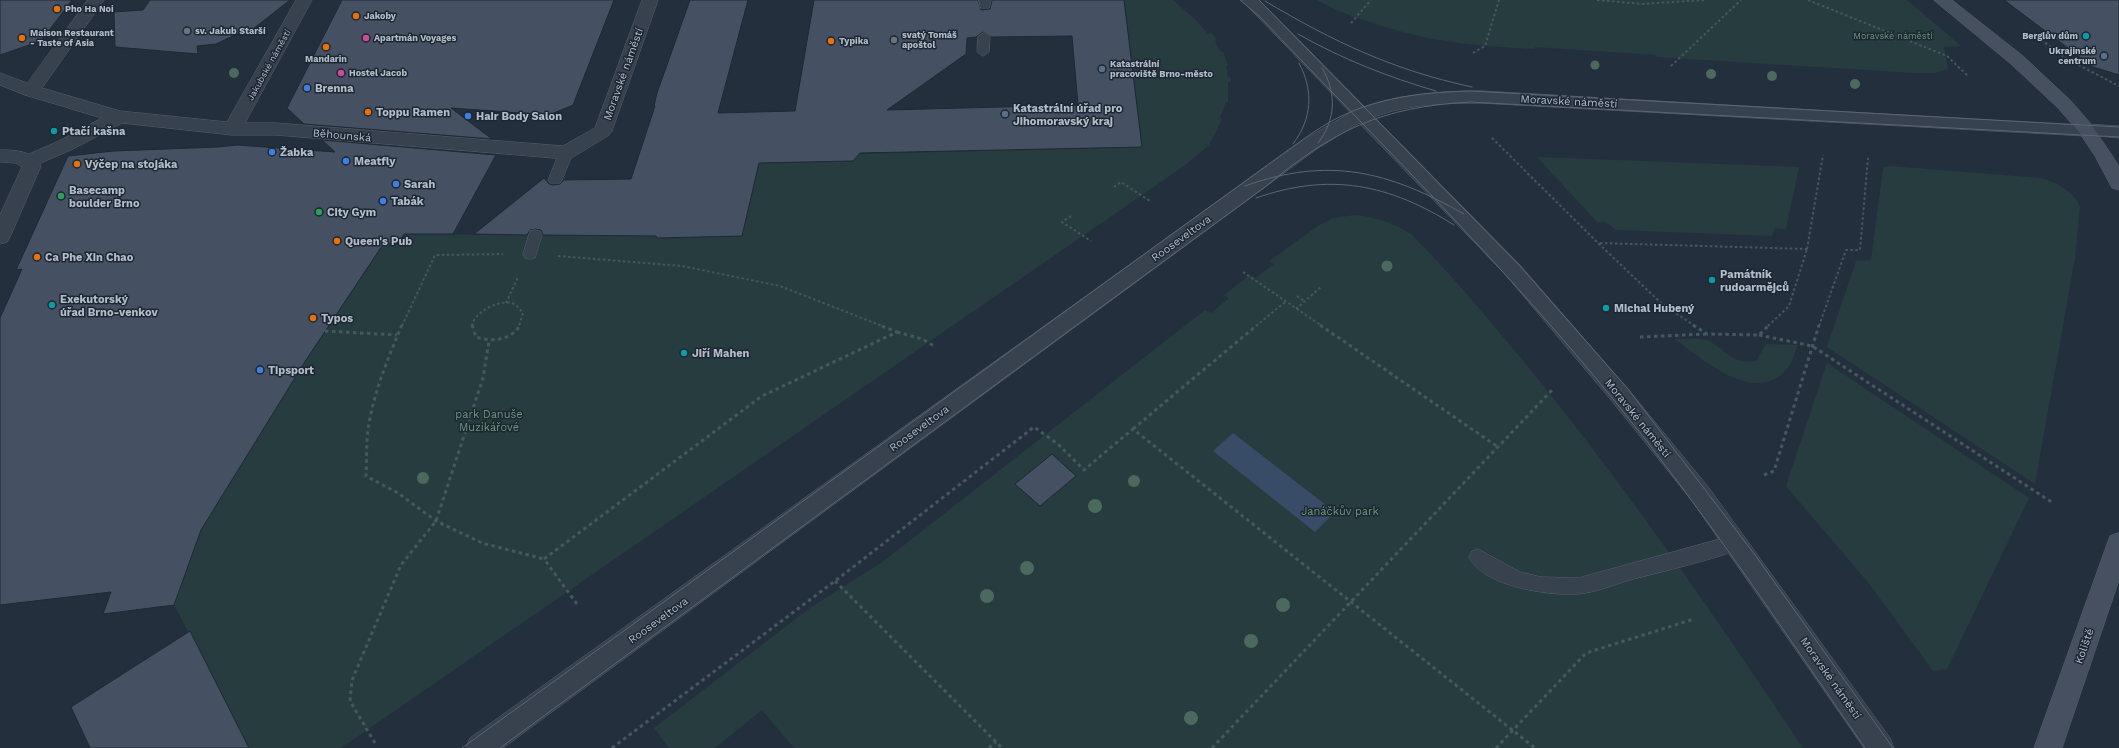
<svg xmlns="http://www.w3.org/2000/svg" width="2119" height="748" font-family="'Work Sans',sans-serif">
	<rect width="100%" height="100%" fill="#242f3e"/>
	<!-- green -->
	<g fill="#263c3f">
		<polygon points="1124,0 1173,0 1196,20 1208,34 1212,33 1217,40 1215,41 1220,51 1223,52 1228,65 1226,66 1228,77 1230,77 1231,82 1228,82 1228,103 1226,102 1220,118 1222,119 1209,145 1184,166 341,748 249,748 174,605 201,530 305,360 384,243 398,244 404,234 657,236 657,238 742,236 759,163 853,161 856,154 1137,147 1142,145"/>
		<path d="M1317,0h590l54,46 -17,1 4,22 -13,4h-22l-256,-16 -2,-2 -120,-8v2c-61,-3 -107,-7 -165,-27 -19,-6 -36,-12 -53,-22z"/>
		<polygon points="1537,157 1799,167 1786,229 1775,228 1772,236 1616,230 1606,222 1597,222"/>
		<path d="M1891,166l149,12c16,4 32,12 40,28l-5,52 -40,226 -208,-137 29,-86 15,-1 12,-92z"/>
		<path d="M1355,215c22,2 38,8 56,19 42,42 80,88 118,134 99,121 187,250 274,380h-1009l-32,-38 -47,38h-46l-15,-20 157,-121 70,-44 324,-253 6,3 18,-15 -5,-3 26,-20 5,3 19,-14 -5,-3 49,-35 15,-8z"/>
		<path d="M1675,339c9,1 26,-2 34,2 22,12 18,22 47,20l10,-17 32,1c-3,6 -5,15 -8,20 -31,44 -86,-4 -115,-26z"/>
		<polygon points="1827,363 2029,498 1947,669 1933,671 1871,586 1786,486"/>
	</g>
	<!-- water -->
	<polygon fill="#394c67" points="1233,433 1335,512 1315,532 1213,451"/>
	<!-- building -->
	<g fill="#455162" stroke="#1f2835" fill-rule="evenodd">
		<polygon points="0,0 72,0 41,41 0,55"/>
		<polygon points="150,0 290,0 244,36 237,34 216,44 197,46 198,54 115,47 114,12 143,10"/>
		<polygon points="342,0 614,0 573,105 549,115 451,108 492,139 304,124 287,108"/>
		<path d="M690,0h58l-30,113 77,-2 19,-111h164l3,10 9,-1 2,-9h132l18,147 -282,6 -7,8 -94,2 -17,73 -85,2 -1,-2 -113,-1 -2,-5 -6,-1 -5,1 -3,5 -53,-1 70,-56 5,6 4,1 7,-1 4,-4 67,-1 24,-73h-1l3,-13zM983,32l8,5 81,-1 6,69 -191,5 79,-56 1,-16 9,-1z"/>
		<polygon points="2004,0 2119,0 2119,75 2093,67"/>
		<polygon points="322,140 496,155 453,234 404,234 398,244 384,243 306,360 201,530 174,605 103,614 111,592 0,605 0,318 22,269 16,270 68,156 113,151 218,147 237,145 335,152"/>
		<polygon points="1052,454 1076,476 1040,506 1015,484"/>
		<polygon points="190,631 249,748 90,748 71,707"/>
	</g>
	<g fill="none" stroke-linecap="round" stroke-linejoin="round">
		<defs>
			<g id="service">
				<polygon points="979,0 991,0 989,8 981,8"/>
				<polygon points="984,33 990,37 989,52 983,56 977,52 978,37"/>
				<polygon points="566,148 571,150 573,153 562,180 560,183 550,183 548,180 559,153 561,150"/>
				<polygon points="535,230 540,231 542,235 535,258 530,259 525,258 523,254 530,231"/>
				<path d="M1735,535l6,2 3,6 -3,6c-36,13 -74,21 -111,31 -17,5 -36,13 -53,14 -29,2 -95,-8 -108,-37l3,-6 6,-2 42,23 21,5 37,1z"/>
			</g>
			<polygon id="pedestrian" points="88,0 104,0 42,88 120,111 227,122 296,0 312,0 245,123 276,123 563,146 595,128 642,0 658,0 612,131 609,135 573,157 566,159 276,135 232,135 122,123 73,149 36,165 29,167 22,165 20,161 22,157 59,141 102,118 25,95 0,85 0,73 27,83"/>
			<g id="minor">
				<path d="M1242,0h17l106,107c37,-13 77,-16 116,-16l611,35 3,4 -3,4 -6,2 -605,-33c-36,0 -73,1 -107,14l145,147 108,124 82,100 181,250 4,10h-30l-171,-246 -82,-102 -106,-126 -146,-151 -41,25 -815,600h-37l4,-10 835,-599 45,-26z"/>
				<path d="M0,150c17,0 32,1 41,16l-31,71 -3,5 -7,2v-29l22,-48 -6,-4 -16,-1z"/>
			</g>
			<polygon id="tertiary" points="2086,124 2119,126 2119,138 2080,134 2077,130 2080,126"/>
			<g id="secondary">
				<polygon points="1934,0 1952,0 2023,56 2070,100 2091,124 2119,166 2119,190 2112,188 2095,156 2079,132 2058,108 2011,64"/>
				<polygon points="2119,533 2119,580 2062,748 2034,748 2107,544 2110,536"/>
			</g>
		</defs>
		<!-- service casing -->
		<use href="#service" stroke="#565f6c" stroke-width="1"/>
		<!-- pedestrian casing -->
		<use href="#pedestrian" stroke="#565f6c" stroke-width="1"/>
		<!-- minor casing -->
		<use href="#minor" stroke="#565f6c" stroke-width="1"/>
		<!-- tertiary casing -->
		<use href="#tertiary" stroke="#565f6c" stroke-width="1"/>
		<!-- secondary casing -->
		<use href="#secondary" stroke="#565f6c" stroke-width="1"/>
		<!-- path-far1 -->
		<g stroke="#44595c" stroke-width="2" stroke-dasharray="2.5 2.5" stroke-linecap="butt">
			<polyline points="1597,0 1642,4 1704,0"/>
			<polyline points="1808,0 1947,56 1967,75"/>
			<polyline points="1351,23 1371,0"/>
			<polyline points="2037,37 2067,59 2119,86"/>
			<polyline points="1473,53 1485,46 1499,0"/>
			<polyline points="1671,66 1741,0"/>
			<polyline points="1492,138 1598,243"/>
			<polyline points="1114,187 1121,182 1150,201"/>
			<polyline points="1071,216 1062,222 1091,241"/>
			<polyline points="1807,249 1823,155"/>
			<polyline points="558,256 682,266 780,286 882,326"/>
			<polyline points="1243,272 1322,326"/>
			<polyline points="1297,296 1304,301"/>
			<polyline points="506,303 518,277"/>
			<polyline points="1296,309 1322,286"/>
			<polyline points="402,326 435,255 503,254"/>
			<path d="M472,326c2,-14 28,-28 42,-22 3,1 6,6 9,9l-4,13"/>
			<polyline points="1256,326 1285,302"/>
			<polyline points="1695,326 1662,304 1598,243 1807,249"/>
			<polyline points="1768,326 1789,306 1807,249"/>
			<polyline points="1819,326 1846,250 1860,250 1868,158"/>
		</g>
		<!-- path -->
		<g stroke="#44595c" stroke-width="3" stroke-dasharray="3.5 3.5" stroke-linecap="butt">
			<path d="M402,325c-14,33 -29,69 -34,105 -2,15 -1,31 -2,46l32,17 38,28 46,22 62,16"/>
			<path d="M472,325l4,12c15,5 35,4 44,-12"/>
			<polyline points="1320,325 1498,447"/>
			<polyline points="1693,325 1707,334 1759,335 1769,325"/>
			<polyline points="325,331 397,335"/>
			<polyline points="897,332 922,339 936,347"/>
			<polyline points="1759,335 1812,346 2053,503"/>
			<polyline points="1640,337 1706,334"/>
			<polyline points="1133,429 1257,325"/>
			<polyline points="1764,475 1774,471 1819,325"/>
			<polyline points="835,581 1002,748"/>
			<polyline points="577,604 544,559 762,396 897,332 879,325"/>
			<polyline points="375,743 350,701 352,680 401,565 436,521 483,378 489,341"/>
			<polyline points="612,748 835,581 1034,427 1058,444 1084,470 1133,429 1535,748"/>
			<polyline points="989,748 996,742"/>
			<polyline points="1212,748 1552,390"/>
			<polyline points="1496,748 1586,653 1694,619"/>
		</g>
		<!-- service -->
		<use href="#service" fill="#38414e" fill-rule="evenodd"/>
		<!-- pedestrian -->
		<use href="#pedestrian" fill="#38414e" fill-rule="evenodd"/>
		<!-- minor -->
		<use href="#minor" fill="#38414e" fill-rule="evenodd"/>
		<!-- tertiary -->
		<use href="#tertiary" fill="#38414e" fill-rule="evenodd"/>
		<!-- secondary -->
		<use href="#secondary" fill="#465061" fill-rule="evenodd"/>
		<!-- tram -->
		<g stroke="#5a6575" stroke-width="1">
			<path d="M1240,0l19,16c120,126 244,248 354,383 91,111 170,231 252,349"/>
			<polyline points="1259,0 1520,266 1628,389 1755,555 1893,748"/>
			<path d="M1265,1c69,41 128,69 207,86"/>
			<path d="M1298,34c44,25 90,43 138,57"/>
			<path d="M1318,143c18,-23 19,-50 4,-75"/>
			<path d="M1293,144c19,-25 21,-53 6,-81"/>
			<path d="M1245,186c84,-30 143,-15 219,28"/>
			<path d="M1256,198c74,-26 133,-14 198,27"/>
			<path d="M462,748l822,-595c20,-14 39,-29 62,-39 39,-18 83,-22 125,-23l648,36"/>
			<path d="M500,748l765,-561c69,-57 115,-80 205,-85l649,35"/>
		</g>
	</g>
	<!-- trees -->
	<g fill="#4b6a5d">
		<circle cx="1595" cy="65" r="4.5"/>
		<circle cx="234" cy="73" r="5"/>
		<circle cx="1711" cy="74" r="5"/>
		<circle cx="1772" cy="76" r="5"/>
		<circle cx="1855" cy="84" r="5"/>
		<circle cx="1387" cy="266" r="5.5"/>
		<circle cx="423" cy="478" r="6"/>
		<circle cx="1134" cy="481" r="6"/>
		<circle cx="1095" cy="506" r="7"/>
		<circle cx="1027" cy="568" r="7"/>
		<circle cx="987" cy="596" r="7"/>
		<circle cx="1283" cy="605" r="7"/>
		<circle cx="1251" cy="641" r="7"/>
		<circle cx="1191" cy="718" r="7"/>
	</g>
	<!-- markers -->
	<g fill="#e8710a" stroke="#1d2633" stroke-width="1.5">
		<circle cx="57" cy="9" r="4"/>
		<circle cx="356" cy="16" r="4"/>
		<circle cx="22" cy="38" r="4"/>
		<circle cx="831" cy="41" r="4"/>
		<circle cx="326" cy="47" r="4"/>
		<circle cx="368" cy="112" r="4"/>
		<circle cx="77" cy="164" r="4"/>
		<circle cx="337" cy="241" r="4"/>
		<circle cx="37" cy="257" r="4"/>
		<circle cx="313" cy="318" r="4"/>
	</g>
	<g fill="#6b7280" stroke="#1d2633" stroke-width="1.5">
		<circle cx="187" cy="31" r="4"/>
		<circle cx="894" cy="40" r="4"/>
	</g>
	<g fill="#0f9aa8" stroke="#1d2633" stroke-width="1.5">
		<circle cx="2086" cy="36" r="4"/>
		<circle cx="54" cy="131" r="4"/>
		<circle cx="1712" cy="280" r="4"/>
		<circle cx="52" cy="305" r="4"/>
		<circle cx="1606" cy="308" r="4"/>
		<circle cx="684" cy="353" r="4"/>
	</g>
	<g fill="#d1479c" stroke="#1d2633" stroke-width="1.5">
		<circle cx="366" cy="38" r="4"/>
		<circle cx="341" cy="73" r="4"/>
	</g>
	<g fill="#5c6f8a" stroke="#1d2633" stroke-width="1.5">
		<circle cx="2104" cy="56" r="4"/>
		<circle cx="1102" cy="69" r="4"/>
		<circle cx="1005" cy="114" r="4"/>
	</g>
	<g fill="#3f7fe0" stroke="#1d2633" stroke-width="1.5">
		<circle cx="307" cy="88" r="4"/>
		<circle cx="468" cy="116" r="4"/>
		<circle cx="272" cy="152" r="4"/>
		<circle cx="346" cy="161" r="4"/>
		<circle cx="396" cy="184" r="4"/>
		<circle cx="383" cy="201" r="4"/>
		<circle cx="260" cy="370" r="4"/>
	</g>
	<g fill="#2e9e5b" stroke="#1d2633" stroke-width="1.5">
		<circle cx="61" cy="196" r="4"/>
		<circle cx="319" cy="212" r="4"/>
	</g>
	<g text-anchor="middle" stroke-width="3" stroke-linejoin="round" paint-order="stroke">
		<!-- far-poi labels -->
		<g font-size="9" font-weight="bold" fill="#b4bcc9" stroke="#1d2633" text-anchor="start">
			<text x="65" y="12">Pho Ha Noi</text>
			<text x="364" y="19">Jakoby</text>
			<text x="195" y="34">sv. Jakub Starší</text>
			<text x="30" y="36">Maison Restaurant<tspan x="30" dy="10">- Taste of Asia</tspan></text>
			<text x="902" y="38">svatý Tomáš<tspan x="902" dy="10">apoštol</tspan></text>
			<text x="2078" y="39" text-anchor="end">Berglův dům</text>
			<text x="374" y="41">Apartmán Voyages</text>
			<text x="839" y="44">Typika</text>
			<text x="2096" y="54" text-anchor="end">Ukrajinské<tspan x="2096" dy="10">centrum</tspan></text>
			<text x="326" y="62" text-anchor="middle">Mandarin</text>
			<text x="1110" y="67">Katastrální<tspan x="1110" dy="10">pracoviště Brno-město</tspan></text>
			<text x="349" y="76">Hostel Jacob</text>
		</g>
		<!-- far-park labels -->
		<g font-size="9" fill="#6b9a76" stroke="#1d2633">
			<text x="1893" y="39">Moravské náměstí</text>
		</g>
		<!-- far-street labels -->
		<g font-size="9" fill="#b4bcc9" stroke="#1d2633">
			<text transform="translate(269 65) rotate(-61)" y="3">Jakubské náměstí</text>
		</g>
		<!-- street labels -->
		<g font-size="11" fill="#b4bcc9" stroke="#1d2633">
			<text transform="translate(623 74) rotate(-70)" y="4">Moravské náměstí</text>
			<text transform="translate(1569 101) rotate(3)" y="4">Moravské náměstí</text>
			<text transform="translate(342 135) rotate(5)" y="4">Běhounská</text>
			<text transform="translate(1181 238) rotate(-36)" y="4">Rooseveltova</text>
			<text transform="translate(1638 418) rotate(51)" y="4">Moravské náměstí</text>
			<text transform="translate(919 428) rotate(-36)" y="4">Rooseveltova</text>
			<text transform="translate(658 620) rotate(-36)" y="4">Rooseveltova</text>
			<text transform="translate(2084 646) rotate(-71)" y="4">Koliště</text>
			<text transform="translate(1831 678) rotate(55)" y="4">Moravské náměstí</text>
		</g>
		<!-- poi labels -->
		<g font-size="11" font-weight="bold" fill="#b4bcc9" stroke="#1d2633" text-anchor="start">
			<text x="315" y="92">Brenna</text>
			<text x="1013" y="112">Katastrální úřad pro<tspan x="1013" dy="13">Jihomoravský kraj</tspan></text>
			<text x="376" y="116">Toppu Ramen</text>
			<text x="476" y="120">Hair Body Salon</text>
			<text x="62" y="135">Ptačí kašna</text>
			<text x="280" y="156">Žabka</text>
			<text x="354" y="165">Meatfly</text>
			<text x="85" y="168">Výčep na stojáka</text>
			<text x="404" y="188">Sarah</text>
			<text x="69" y="194">Basecamp<tspan x="69" dy="13">boulder Brno</tspan></text>
			<text x="391" y="205">Tabák</text>
			<text x="327" y="216">City Gym</text>
			<text x="345" y="245">Queen's Pub</text>
			<text x="45" y="261">Ca Phe Xin Chao</text>
			<text x="1720" y="278">Památník<tspan x="1720" dy="13">rudoarmějců</tspan></text>
			<text x="60" y="303">Exekutorský<tspan x="60" dy="13">úřad Brno-venkov</tspan></text>
			<text x="1614" y="312">Michal Hubený</text>
			<text x="321" y="322">Typos</text>
			<text x="692" y="357">Jiří Mahen</text>
			<text x="268" y="374">Tipsport</text>
		</g>
		<!-- park labels -->
		<g font-size="11" fill="#6b9a76" stroke="#1d2633">
			<text x="489" y="418">park Danuše<tspan x="489" dy="13">Muzikářové</tspan></text>
			<text x="1340" y="515">Janáčkův park</text>
		</g>
	</g>
</svg>
